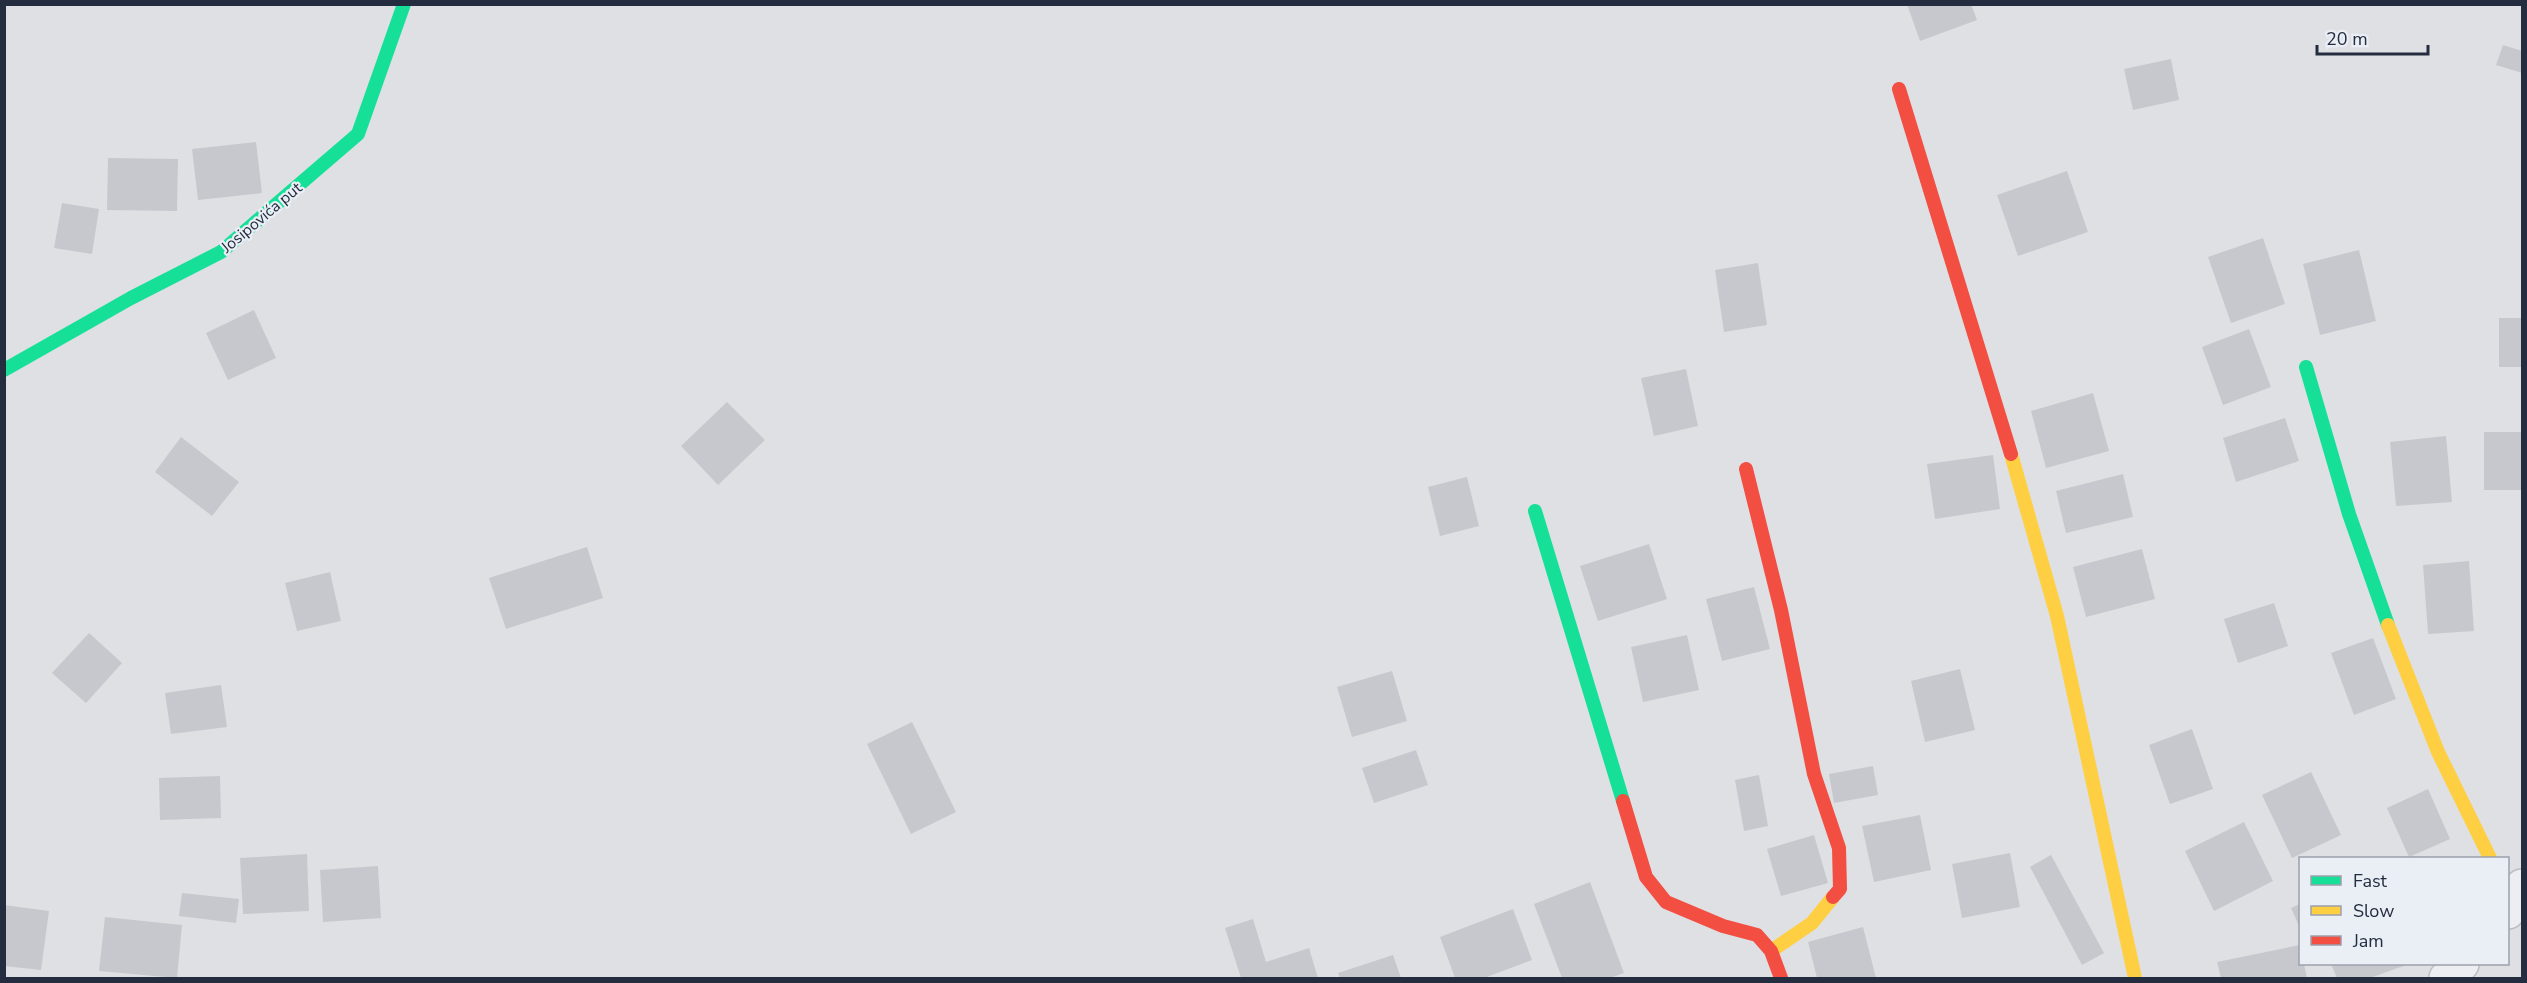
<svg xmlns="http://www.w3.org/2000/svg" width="2527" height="983" font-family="'Nunito Sans',sans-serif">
	<rect width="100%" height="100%" fill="#dee0e4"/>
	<!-- building -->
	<g fill="#c6c8cd">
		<polygon points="1907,4 1971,4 1977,20 1920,41"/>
		<polygon points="2503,45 2522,51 2522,73 2496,65"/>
		<polygon points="2171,59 2179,100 2133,110 2124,69"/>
		<polygon points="256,142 262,193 198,200 192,149"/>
		<polygon points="108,158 178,159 177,211 107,210"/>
		<polygon points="2067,171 2088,232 2018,256 1997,195"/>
		<polygon points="62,203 99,209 92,254 54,248"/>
		<polygon points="2263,238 2285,304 2231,323 2208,257"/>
		<polygon points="2359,250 2376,321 2320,335 2303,264"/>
		<polygon points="1758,263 1767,325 1724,332 1715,270"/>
		<polygon points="254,310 276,358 228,380 206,333"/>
		<rect x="2499" y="318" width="23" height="49"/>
		<polygon points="2249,329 2271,387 2223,405 2202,347"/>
		<polygon points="1686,369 1698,426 1654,436 1641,378"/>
		<polygon points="2093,393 2109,451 2046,468 2031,411"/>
		<polygon points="727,402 765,440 718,485 681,446"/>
		<polygon points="2285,418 2299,461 2236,482 2223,438"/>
		<rect x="2484" y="432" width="38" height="58"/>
		<polygon points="2446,436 2452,502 2396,506 2390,442"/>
		<polygon points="181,437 239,482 212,516 155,472"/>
		<polygon points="1993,455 2000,509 1935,519 1927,464"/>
		<polygon points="2123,474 2133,517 2066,533 2056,491"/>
		<polygon points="1467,477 1479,526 1440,536 1428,487"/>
		<polygon points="1649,544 1667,599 1598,621 1580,566"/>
		<polygon points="587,547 603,598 506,629 489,578"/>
		<polygon points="2142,549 2155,599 2086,617 2073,567"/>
		<polygon points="2469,561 2474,631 2428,634 2423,565"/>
		<polygon points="330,572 341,621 297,631 285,583"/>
		<polygon points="1754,587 1770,649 1722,661 1706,599"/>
		<polygon points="2274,603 2288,646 2238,663 2224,619"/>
		<polygon points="89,633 122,663 86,703 52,673"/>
		<polygon points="1687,635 1699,690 1643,702 1631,647"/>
		<polygon points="2373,638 2396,699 2354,715 2331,653"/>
		<polygon points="1960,669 1975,730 1925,742 1911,681"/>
		<polygon points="1392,671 1407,721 1352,737 1337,687"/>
		<polygon points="221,685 227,727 171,734 165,693"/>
		<polygon points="912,722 956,812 911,834 867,744"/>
		<polygon points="2192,729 2213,789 2170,804 2149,745"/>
		<polygon points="1416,750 1428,785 1374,803 1362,768"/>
		<polygon points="1873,766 1878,795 1834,803 1829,774"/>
		<polygon points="2311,772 2341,835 2292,858 2262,795"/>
		<polygon points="1759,775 1768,826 1744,831 1735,780"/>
		<polygon points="220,776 221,818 160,820 159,778"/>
		<polygon points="2428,789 2450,839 2409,857 2387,808"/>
		<polygon points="1920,815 1931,870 1874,882 1862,826"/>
		<polygon points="2244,822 2273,881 2214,911 2185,851"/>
		<polygon points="1814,835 1828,883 1781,896 1767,849"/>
		<polygon points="2010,853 2020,907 1962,918 1952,864"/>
		<polygon points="307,854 309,911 243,914 240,858"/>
		<polygon points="2051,855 2104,953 2082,965 2030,867"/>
		<polygon points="378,866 381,918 323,922 320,870"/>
		<polygon points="1590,882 1624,973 1610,978 1562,978 1534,904"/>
		<polygon points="182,893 239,899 236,923 179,916"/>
		<polygon points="2300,904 2300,928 2291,908"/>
		<polygon points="4,905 49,911 41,970 4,966"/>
		<polygon points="1513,909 1532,960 1484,978 1455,978 1440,937"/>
		<polygon points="105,917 182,925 177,978 99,971"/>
		<polygon points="1253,919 1266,962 1309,948 1318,978 1241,978 1225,928"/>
		<polygon points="1863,927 1876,978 1817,978 1808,942"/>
		<polygon points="2300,945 2300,964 2304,964 2307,978 2221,978 2217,962"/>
		<polygon points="1393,955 1401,978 1340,978 1338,973"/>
		<polygon points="2331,964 2409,964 2370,978 2337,978"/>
	</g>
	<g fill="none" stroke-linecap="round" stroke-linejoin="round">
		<defs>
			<g id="street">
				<polyline points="2508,912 2522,886"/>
				<polyline points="2446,978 2462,964"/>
			</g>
		</defs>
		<!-- street casing -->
		<use href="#street" stroke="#bcbec2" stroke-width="36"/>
		<!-- street -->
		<use href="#street" stroke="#edeef1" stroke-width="33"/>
		<!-- fast -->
		<g stroke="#16e098" stroke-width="14">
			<polyline points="2306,367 2349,514 2388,625"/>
			<polyline points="4,370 131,298 221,252 358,134 404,4"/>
			<polyline points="1535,511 1623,801"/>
		</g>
		<!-- slow -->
		<g stroke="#ffcf43" stroke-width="14">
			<polyline points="2011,454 2057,616 2135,978"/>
			<polyline points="2388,625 2438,752 2490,858"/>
			<polyline points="1771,951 1812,923 1833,897"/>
		</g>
		<!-- jam -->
		<g stroke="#f24e42" stroke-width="14">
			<polyline points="1899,89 2011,454"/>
			<polyline points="1746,469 1781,610 1814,774 1839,848 1840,889 1833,897"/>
			<polyline points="1623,801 1646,877 1666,902 1723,926 1757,935 1771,951 1781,978"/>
		</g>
	</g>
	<g text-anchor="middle" stroke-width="4.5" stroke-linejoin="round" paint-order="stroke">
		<!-- street labels -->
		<g font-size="16" fill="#242c3f" stroke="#eaeef5">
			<text transform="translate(261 217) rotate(-40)" y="6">Josipovića put</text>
		</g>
	</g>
	<!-- border -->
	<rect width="2527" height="983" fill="none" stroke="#242c3f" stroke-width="12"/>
	<!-- legend -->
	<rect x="2299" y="857" width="210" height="108" fill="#eaeef5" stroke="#9ba0ac" stroke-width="1.5"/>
	<rect x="2311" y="876" width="30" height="9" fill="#16e098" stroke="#9ba0ac" stroke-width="1.5"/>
	<text x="2353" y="887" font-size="18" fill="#242c3f">Fast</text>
	<rect x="2311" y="906" width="30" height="9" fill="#ffcf43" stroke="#9ba0ac" stroke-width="1.5"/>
	<text x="2353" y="917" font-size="18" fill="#242c3f">Slow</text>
	<rect x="2311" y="936" width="30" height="9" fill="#f24e42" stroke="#9ba0ac" stroke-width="1.5"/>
	<text x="2353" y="947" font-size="18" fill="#242c3f">Jam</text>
	<!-- scale -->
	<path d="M2317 45v9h111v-9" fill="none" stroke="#242c3f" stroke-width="3"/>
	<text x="2326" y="45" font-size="18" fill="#242c3f" stroke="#eaeef5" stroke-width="4.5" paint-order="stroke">20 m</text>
</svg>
